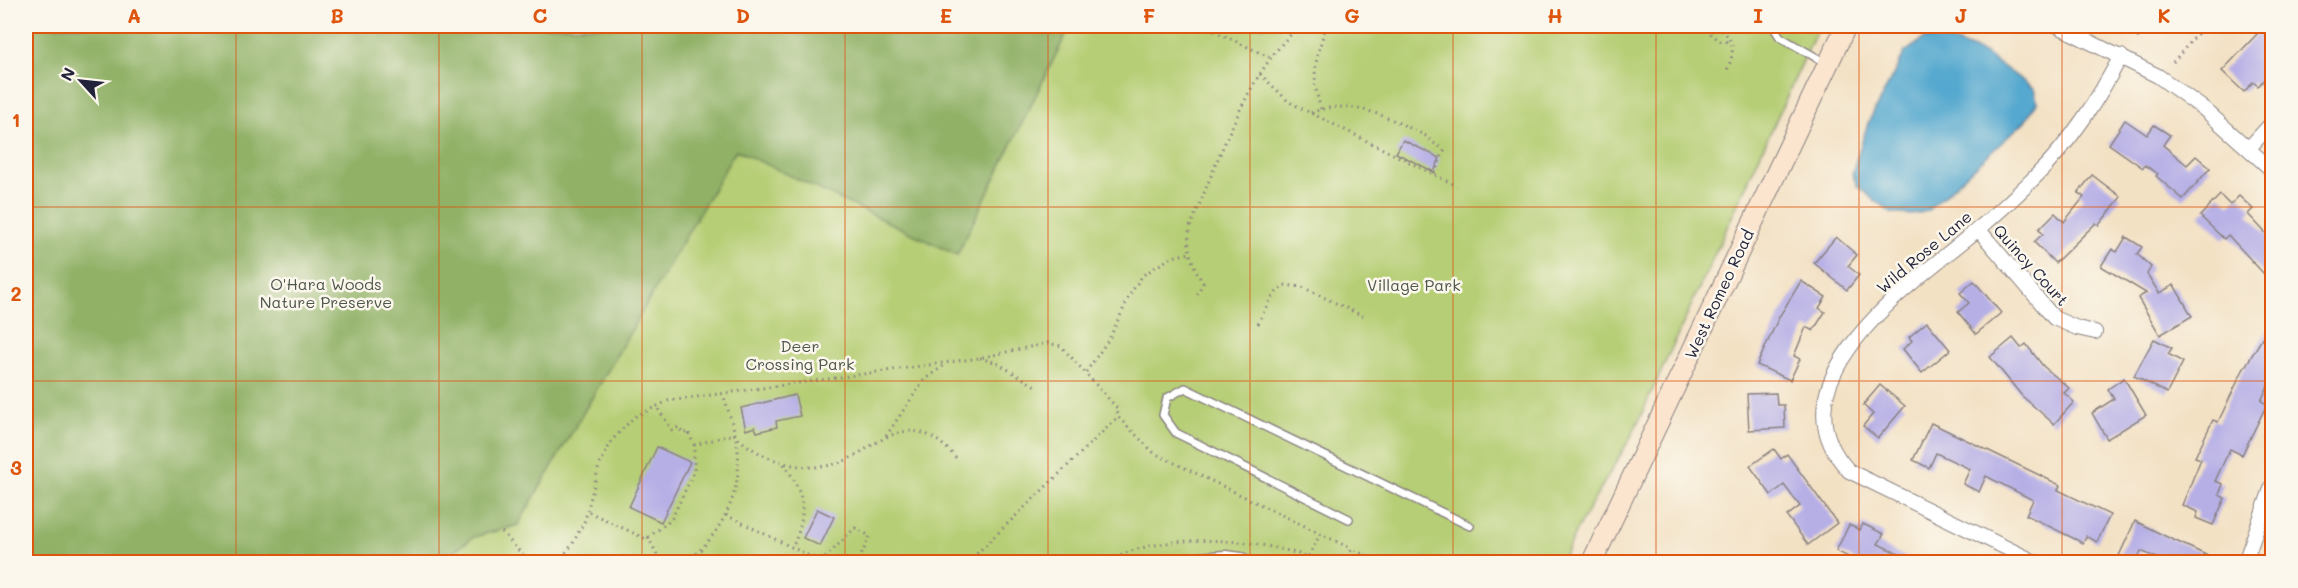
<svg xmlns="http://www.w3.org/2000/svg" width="2298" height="588" font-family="Mali,sans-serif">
	<rect width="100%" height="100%" fill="#fbf7ec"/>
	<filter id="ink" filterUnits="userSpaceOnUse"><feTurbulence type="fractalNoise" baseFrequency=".0167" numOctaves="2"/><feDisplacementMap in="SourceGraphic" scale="12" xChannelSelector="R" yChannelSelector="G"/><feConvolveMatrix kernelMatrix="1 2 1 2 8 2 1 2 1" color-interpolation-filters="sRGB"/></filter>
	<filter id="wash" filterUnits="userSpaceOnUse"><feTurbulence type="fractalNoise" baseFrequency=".008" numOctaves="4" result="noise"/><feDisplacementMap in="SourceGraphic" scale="24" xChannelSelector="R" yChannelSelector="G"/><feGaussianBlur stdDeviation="1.35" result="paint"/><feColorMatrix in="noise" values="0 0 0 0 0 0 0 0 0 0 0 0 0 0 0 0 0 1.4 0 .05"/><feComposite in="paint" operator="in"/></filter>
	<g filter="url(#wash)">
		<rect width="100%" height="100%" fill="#f3e1c4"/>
		<!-- green -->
		<polygon fill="#b6ce74" stroke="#6c7858" stroke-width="1.5" points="26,26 1819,26 1632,435 1576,531 1562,562 26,562"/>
		<!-- forest -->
		<polygon fill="#90b166" stroke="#596a50" stroke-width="1.5" points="26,26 1070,26 957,255 736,150 518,525 474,537 438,562 26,562"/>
		<!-- water -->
		<polygon fill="#54a8cf" stroke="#3b6585" stroke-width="1.5" points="1942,37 1984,53 2034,89 2037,102 2025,121 1927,211 1911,215 1891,213 1857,186 1852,173 1868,123 1905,52 1925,38"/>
		<g id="blocks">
			<!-- building -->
			<g fill="#b6afe6">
				<polygon points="2248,26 2272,26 2272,71 2258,86 2253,82 2244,92 2222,71 2257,34"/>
				<polygon points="2125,120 2147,135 2154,125 2170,135 2163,145 2187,165 2196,156 2210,168 2183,199 2156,176 2158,174 2145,165 2143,168 2109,144"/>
				<polygon points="1403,140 1440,158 1434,172 1396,153"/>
				<polygon points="2092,175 2121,197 2099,225 2096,223 2055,263 2034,242 2043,234 2039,229 2055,213 2064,222 2084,197 2078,193"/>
				<polygon points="2220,195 2230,205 2239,196 2253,209 2248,214 2272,240 2272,266 2264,274 2228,235 2224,239 2200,216"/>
				<polygon points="1836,237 1857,255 1848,266 1859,275 1847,290 1814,263"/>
				<polygon points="2126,237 2142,247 2137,254 2151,267 2147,274 2159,293 2174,285 2192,316 2160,335 2138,298 2146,293 2101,266 2112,249 2117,252"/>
				<polygon points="1801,281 1826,297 1819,308 1825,312 1813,331 1806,327 1794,356 1800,359 1790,380 1757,365 1779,317"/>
				<polygon points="1974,281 2001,313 1976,334 1958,312 1969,303 1960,293"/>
				<polygon points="1927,322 1950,350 1922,373 1903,349 1912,341 1909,337"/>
				<polygon points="2272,322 2272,377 2261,401 2267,404 2242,455 2230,449 2215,481 2223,484 2219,495 2225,498 2213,525 2196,518 2198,512 2182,505 2201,459 2195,457 2213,420 2218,422 2243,370"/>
				<polygon points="2013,338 2021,348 2026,344 2043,366 2069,388 2064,393 2074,402 2054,424 2022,396 1990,357"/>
				<polygon points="2154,339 2172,348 2168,354 2183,362 2167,393 2134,376"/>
				<polygon points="2124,378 2146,415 2107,439 2092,413 2114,399 2108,389"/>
				<polygon points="1880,385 1905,406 1878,438 1863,426 1873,414 1863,405"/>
				<polygon points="1776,393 1777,405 1784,405 1785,428 1749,430 1747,394"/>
				<polygon points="795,395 800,416 776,421 777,427 757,432 755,427 746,430 741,408"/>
				<polygon points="1931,423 2060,485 2058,490 2110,515 2097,542 2086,536 2083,543 2026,515 2033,500 1986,476 1979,492 1963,484 1970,469 1936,453 1929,468 1913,460"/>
				<polygon points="657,447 690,462 661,522 629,507"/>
				<polygon points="1774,449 1781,459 1787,454 1837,523 1808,545 1787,516 1800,506 1784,485 1771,495 1750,466"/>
				<polygon points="817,509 834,517 820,546 803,538"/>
				<polygon points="2135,521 2165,536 2221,562 2166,562 2141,551 2136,562 2126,562 2118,558"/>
				<polygon points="1863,524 1884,534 1878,544 1916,562 1859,562 1836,551 1849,525 1860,530"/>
			</g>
		</g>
	</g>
	<g filter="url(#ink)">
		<use href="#blocks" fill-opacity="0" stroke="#8a8280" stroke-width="1.5"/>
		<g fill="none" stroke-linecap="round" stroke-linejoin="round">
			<defs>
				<g id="service">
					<polyline points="1773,26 1780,37 1826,63"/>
					<polyline points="1349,519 1176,433 1163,415 1167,398 1185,388 1470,526"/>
				</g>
				<g id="minor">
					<polyline points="2058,26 2158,76 2204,109 2272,170"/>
					<polyline points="2249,148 2272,123"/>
					<polyline points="1978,229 2054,318 2077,328 2095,332"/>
					<path d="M2035,562l-186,-91c-84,-90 68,-191 128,-241 20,-16 39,-34 57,-52 37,-36 63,-77 87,-122"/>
					<polyline points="2245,562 2272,486"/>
				</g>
				<polyline id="tertiary" points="1200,562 1225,560 1241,562"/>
				<polyline id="secondary" points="1592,562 1846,26"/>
			</defs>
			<!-- service casing -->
			<use href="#service" stroke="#8a8280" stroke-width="10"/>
			<!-- minor casing -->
			<use href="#minor" stroke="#8a8280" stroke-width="16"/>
			<!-- tertiary casing -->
			<use href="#tertiary" stroke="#8a8280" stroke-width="21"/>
			<!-- secondary casing -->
			<use href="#secondary" stroke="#8a8280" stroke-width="22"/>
			<!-- path -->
			<g stroke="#8a8280" stroke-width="3" stroke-dasharray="1.5 4.5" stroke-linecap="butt">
				<polyline points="1203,26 1269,57"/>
				<polyline points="1701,26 1720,41 1730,42"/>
				<path d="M1721,26l-2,2c16,12 16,25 8,42"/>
				<polyline points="2137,38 2147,26"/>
				<polyline points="2173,62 2204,26"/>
				<polyline points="1260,74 1289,102 1457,186"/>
				<path d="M1321,109c-11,-33 -5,-51 5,-83"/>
				<path d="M1311,113c41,-17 80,6 117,24 4,7 12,8 16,14l-10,23"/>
				<path d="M1197,294l6,-11c-11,-18 -17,-35 -13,-56 28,-65 57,-156 110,-201"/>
				<path d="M1258,324c7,-15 13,-29 26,-39l18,2 61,29"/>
				<polyline points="980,358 997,363 1037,387"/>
				<polyline points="1086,372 1109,339 1132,291 1143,275 1172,257 1190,253"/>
				<path d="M734,434c26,27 74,42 110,27 24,-10 47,-35 75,-29 17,4 29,17 40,29"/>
				<polyline points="886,436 924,380 946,364"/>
				<polyline points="694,445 734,434"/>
				<path d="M784,464c21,30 24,50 8,84"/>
				<polyline points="589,512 646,539 671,520 694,472 694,445 688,431 682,433 679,427 672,430 656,406"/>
				<polyline points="726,515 822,562"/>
				<polyline points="502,532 529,562"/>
				<polyline points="648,537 661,562"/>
				<polyline points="558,562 572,545 585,520 599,466 612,440 634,417 668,401 979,358 1048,343 1061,346 1117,408 1118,417 1154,453 1352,549"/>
				<path d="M687,562c32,-26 55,-66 51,-110 -2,-20 -9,-39 -15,-58"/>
				<polyline points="821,562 855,528 870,536 858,562"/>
				<polyline points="968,562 1118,417"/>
				<path d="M1104,562c58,-30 144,-26 204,-5l13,-24"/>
				<polyline points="1345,562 1352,549 1380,562"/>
			</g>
			<!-- service -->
			<use href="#service" stroke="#fff" stroke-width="7"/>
			<!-- minor -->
			<use href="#minor" stroke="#fff" stroke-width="14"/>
			<!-- tertiary -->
			<use href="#tertiary" stroke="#fff" stroke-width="18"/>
			<!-- secondary -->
			<use href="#secondary" stroke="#fbe5cf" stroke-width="20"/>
		</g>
	</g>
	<!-- grid -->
	<path fill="none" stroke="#de560e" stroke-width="1.5" stroke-opacity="0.55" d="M236,26v536M439,26v536M642,26v536M845,26v536M1048,26v536M1250,26v536M1453,26v536M1656,26v536M1859,26v536M2062,26v536M26,207h2246M26,381h2246"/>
	<g text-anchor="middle" stroke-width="5" stroke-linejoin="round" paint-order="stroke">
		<!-- street labels -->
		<g font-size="16" fill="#22223b" stroke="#fbf7ec">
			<text transform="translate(1924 252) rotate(-40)" y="6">Wild Rose Lane</text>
			<text transform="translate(2031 265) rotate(48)" y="6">Quincy Court</text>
			<text transform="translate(1719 294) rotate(-65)" y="6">West Romeo Road</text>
		</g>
		<!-- park labels -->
		<g font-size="16" fill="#4e564c" stroke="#fbf7ec">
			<text x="326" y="290">O'Hara Woods<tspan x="326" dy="18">Nature Preserve</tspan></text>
			<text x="1414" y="291">Village Park</text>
			<text x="800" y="352">Deer<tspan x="800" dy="18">Crossing Park</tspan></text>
		</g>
	</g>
	<!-- margin -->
	<rect width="2298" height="588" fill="none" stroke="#fbf7ec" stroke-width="66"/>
	<!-- north arrow -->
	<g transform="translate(81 81) rotate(297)" stroke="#fbf7ec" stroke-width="4.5" paint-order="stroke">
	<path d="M0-4.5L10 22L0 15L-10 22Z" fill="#22223b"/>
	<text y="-9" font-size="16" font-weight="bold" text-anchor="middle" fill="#22223b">N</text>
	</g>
	<rect x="33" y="33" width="2232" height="522" fill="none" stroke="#de560e" stroke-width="2"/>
	<g font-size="20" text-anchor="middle" font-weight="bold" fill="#de560e">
		<text x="134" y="23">A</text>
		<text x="337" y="23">B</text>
		<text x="540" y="23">C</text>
		<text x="743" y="23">D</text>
		<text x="946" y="23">E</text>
		<text x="1149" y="23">F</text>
		<text x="1352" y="23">G</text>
		<text x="1555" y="23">H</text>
		<text x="1758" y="23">I</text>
		<text x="1961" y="23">J</text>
		<text x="2164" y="23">K</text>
		<text x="16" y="127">1</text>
		<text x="16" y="301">2</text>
		<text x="16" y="475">3</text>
	</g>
</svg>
